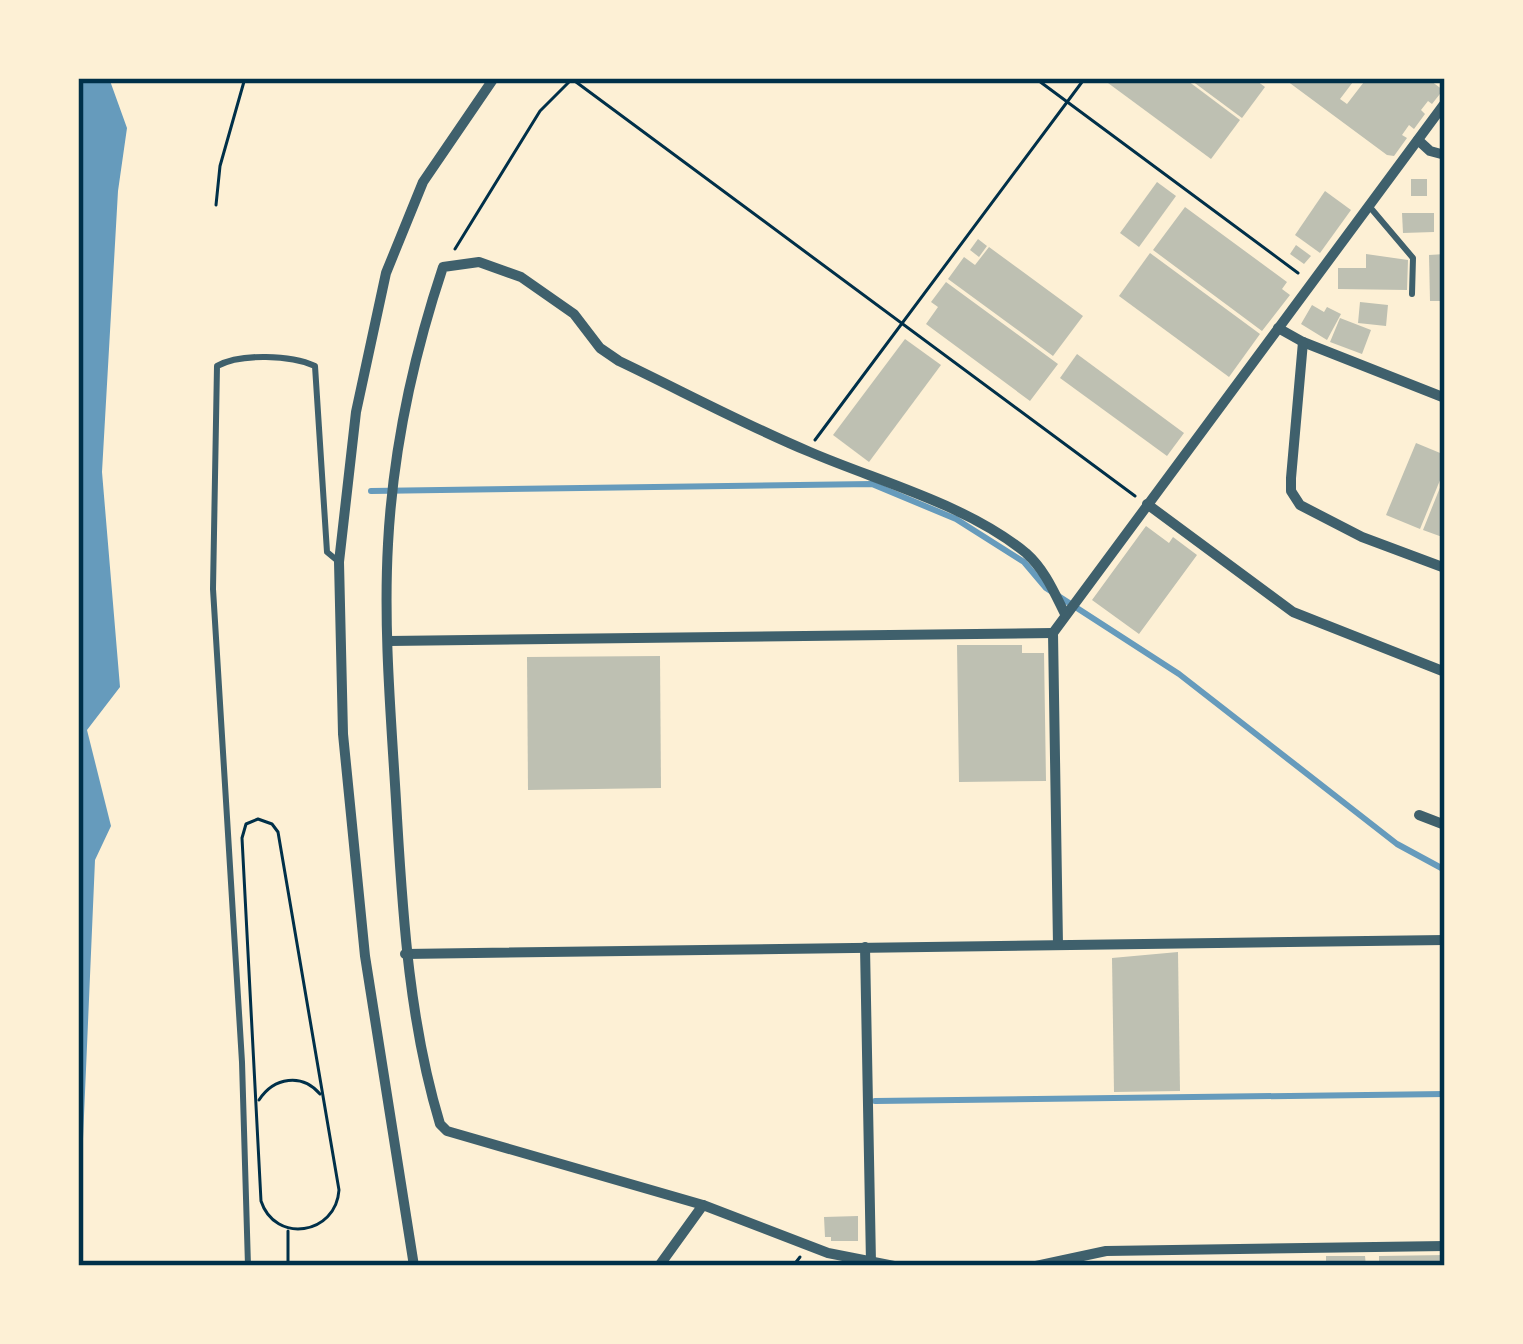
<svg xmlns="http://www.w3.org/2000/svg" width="1523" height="1344" font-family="'Noto Sans',sans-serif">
	<rect width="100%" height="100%" fill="#fdf0d5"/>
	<!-- water -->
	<polygon fill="#669bbc" points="78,78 109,78 127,128 118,191 102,472 120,687 87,730 111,826 95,860 78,1255"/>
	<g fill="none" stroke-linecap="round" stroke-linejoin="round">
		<!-- stream -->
		<g stroke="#669bbc" stroke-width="6">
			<polyline points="371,491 872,484 956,519 1024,562 1046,588 1179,674 1397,844 1445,870"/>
			<polyline points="875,1101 1445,1094"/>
		</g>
	</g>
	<!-- building -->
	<g fill="#bec0b2">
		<polygon points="1112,78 1184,78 1240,120 1211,159 1108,83"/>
		<polygon points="1188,78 1253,78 1265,87 1242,118"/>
		<polygon points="1283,78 1356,78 1340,99 1347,104 1367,78 1427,78 1443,90 1432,104 1428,101 1421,110 1425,114 1414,129 1409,125 1402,135 1407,138 1394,156 1387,155"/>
		<rect x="1411" y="179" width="16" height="17"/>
		<polygon points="1157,182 1176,196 1139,247 1120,233"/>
		<polygon points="1325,191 1351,210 1320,253 1295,235"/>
		<polygon points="1185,207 1287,282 1282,289 1290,295 1262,331 1153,250"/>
		<polygon points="1402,213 1434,213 1434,232 1403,233"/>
		<polygon points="978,239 987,246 979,257 970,250"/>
		<polygon points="1296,245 1311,256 1304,264 1290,254"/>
		<polygon points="989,247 1083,316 1053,356 948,279 964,257 975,265"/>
		<polygon points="1150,253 1260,334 1229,377 1119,296"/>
		<polygon points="1366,254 1408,260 1407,290 1338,289 1338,268 1366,268"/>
		<polygon points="1445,254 1445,301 1430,301 1429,255"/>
		<polygon points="946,282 1058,364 1030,401 926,324 938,307 931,302"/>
		<polygon points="1360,302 1388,305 1386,326 1358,323"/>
		<polygon points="1312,305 1324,312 1327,307 1341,314 1327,340 1301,324"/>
		<polygon points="1340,318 1371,330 1362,354 1330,342"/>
		<polygon points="905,339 941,365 869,462 833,435"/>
		<polygon points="1077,354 1184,433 1167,456 1060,378"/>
		<polygon points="1416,443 1445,455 1445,468 1420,529 1386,515"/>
		<polygon points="1445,475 1445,538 1423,530"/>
		<polygon points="1146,526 1169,543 1173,537 1197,555 1139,634 1092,600"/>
		<polygon points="957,645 1022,645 1022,653 1044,653 1046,781 959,782"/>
		<polygon points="660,656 661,788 528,790 527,657"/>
		<polygon points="1178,952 1180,1091 1114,1092 1112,958"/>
		<polygon points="858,1216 858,1241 831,1241 831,1237 825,1237 824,1217"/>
		<polygon points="1445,1255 1445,1266 1379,1266 1379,1256"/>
		<polygon points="1326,1256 1365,1256 1366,1266 1326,1266"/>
	</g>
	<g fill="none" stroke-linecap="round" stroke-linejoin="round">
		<!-- path -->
		<g stroke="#003049" stroke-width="3">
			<polyline points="1035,78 1298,273"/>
			<polyline points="572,79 1135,496"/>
			<polyline points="216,205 220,166 245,78"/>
			<polyline points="455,249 540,111 572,79"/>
			<polyline points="815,440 1085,78"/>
			<path d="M258,819l14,5 6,8 61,358c-3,45 -64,54 -78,11l-19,-363 4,-14z"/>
			<path d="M259,1100c15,-23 43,-27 61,-6"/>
			<polyline points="288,1231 288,1263"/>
			<polyline points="793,1266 800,1257"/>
		</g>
		<!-- service -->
		<g stroke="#3f606c" stroke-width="6">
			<polyline points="1369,206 1413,258 1412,294"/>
			<path d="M248,1266l-6,-204 -29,-473 4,-223c24,-13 74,-11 98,0l12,186 12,10"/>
		</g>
		<!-- minor -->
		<g stroke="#3f606c" stroke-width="10">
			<polyline points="1418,140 1430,151 1445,155"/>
			<polyline points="1278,328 1303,342 1445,398"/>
			<polyline points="1303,342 1291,478 1291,491 1300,505 1362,537 1445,568"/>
			<polyline points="1147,504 1293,612 1445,672"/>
			<polyline points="389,641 1053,633"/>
			<polyline points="1419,815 1445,825"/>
			<polyline points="1058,945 1053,633 1445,103"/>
			<polyline points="865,947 871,1263"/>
			<polyline points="405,954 1445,940"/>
			<polyline points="414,1266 365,956 343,734 339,562 356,412 386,273 423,182 494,78"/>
			<polyline points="659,1266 703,1205"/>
			<path d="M894,1266l-66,-13 -125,-48 -256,-74 -7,-7c-30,-99 -37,-204 -43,-306 -5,-91 -14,-184 -9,-274 5,-96 25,-187 55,-277l36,-5 42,15 53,37 26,34 19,13c63,30 126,64 191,91 70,30 156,52 216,101 19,17 28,39 39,61"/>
			<polyline points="1036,1266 1106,1251 1445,1246"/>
		</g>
	</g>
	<!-- border -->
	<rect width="1523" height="1344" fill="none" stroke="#fdf0d5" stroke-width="162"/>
	<rect x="81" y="81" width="1361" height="1182" fill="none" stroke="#003049" stroke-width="4.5"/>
</svg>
